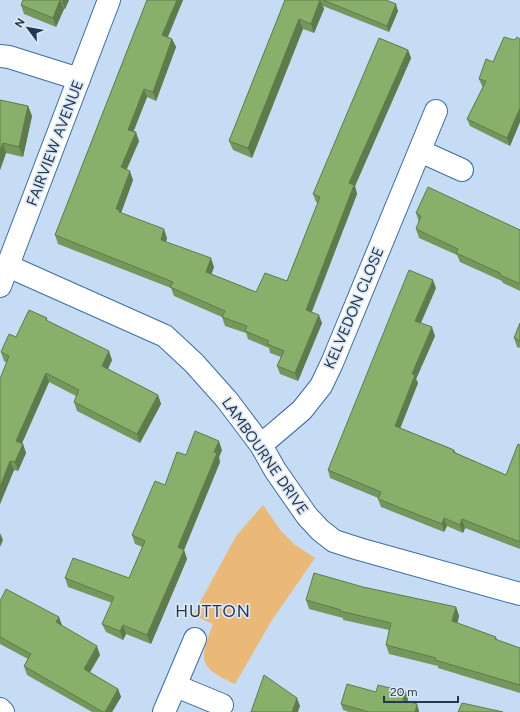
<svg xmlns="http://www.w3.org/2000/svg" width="520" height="712" font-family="Figtree,sans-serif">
	<rect width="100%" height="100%" fill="#c6dbf4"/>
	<!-- green -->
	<path fill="#ebb977" d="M263,505l18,26 14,14 20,13 -43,62 -37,64c-37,-17 -36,-23 -22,-60l-20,-9 43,-79z"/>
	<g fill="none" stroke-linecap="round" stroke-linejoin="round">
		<defs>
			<g id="minor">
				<polyline points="0,56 9,57 79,79"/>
				<polyline points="420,151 462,170"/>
				<polyline points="8,266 165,336 194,363 227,400 261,445 275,470 307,516 320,530 334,541 359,549 520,594"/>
				<polyline points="0,286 109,0"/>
				<polyline points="261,445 302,410 321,386 332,363 436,111"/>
				<polyline points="176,686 222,705"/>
				<polyline points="0,709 3,712"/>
				<polyline points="164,712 195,639"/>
			</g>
		</defs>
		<!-- minor casing -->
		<use href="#minor" stroke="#3c6da6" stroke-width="24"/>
		<!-- minor -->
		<use href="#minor" stroke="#fff" stroke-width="22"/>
	</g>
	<!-- wall -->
	<g fill="#75975c">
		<polygon points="23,0 69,0 65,9 64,9 56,27 24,14 21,5"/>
		<polygon points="147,0 183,0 168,37 172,39 176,47 156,101 147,97 133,132 139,141 127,169 133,180 121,213 167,238 166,242 214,267 211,274 256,292 287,281 318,203 316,202 313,194 408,50 411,58 355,186 357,194 312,312 322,323 298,381 280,374 277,366 281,357 270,353 269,348 248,339 246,333 225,326 222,317 174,296 171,288 58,244 55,235"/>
		<polygon points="285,0 386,0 398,11 389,32 323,6 324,9 314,33 303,29 252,158 233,150 229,141"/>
		<polygon points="520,39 520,122 510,146 470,126 467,119 483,87 482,86 479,79 493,62 514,40"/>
		<polygon points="0,100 28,106 32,116 23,157 6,153 0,170"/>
		<polygon points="416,213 520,230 520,291 503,283 502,281 460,262 457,255 419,238 416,229 419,222"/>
		<polygon points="436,288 421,323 435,336 416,379 418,383 400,428 454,450 456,453 506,475 520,445 520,549 465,528 463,533 447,526 444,532 381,507 378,499 378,498 330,478 328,470"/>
		<polygon points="47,318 47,321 112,360 108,369 158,395 161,404 140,443 77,411 74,402 76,396 49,382 22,443 23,444 26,453 18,471 14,470 0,504 0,379 7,363 4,361 1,352"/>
		<polygon points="520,323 520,348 517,347 514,338"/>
		<polygon points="222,450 219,457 220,462 184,550 187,559 151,644 126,634 123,640 106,632 102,624 112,603 68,587 65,578 129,578 142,547 135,544 132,535 165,485 186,455"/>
		<polygon points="363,587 456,607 459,616 457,623 496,637 497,640 520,648 520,693 438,668 438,666 389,654 386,645 389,630 343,620 343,618 309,609 306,600"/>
		<polygon points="0,601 62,625 62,626 100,655 90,672 118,689 121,697 112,712 92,712 27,675 24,666 28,659 0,644"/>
		<polygon points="376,692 406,692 408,699 407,701 419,711 419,712 349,712 343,710 341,704"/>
	</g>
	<!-- shaded-wall -->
	<g fill="#5f7b4b">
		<polygon points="60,0 64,9 56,27 53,18"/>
		<polygon points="62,0 69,0 65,9"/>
		<polygon points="177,0 183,0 165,43 162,35"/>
		<polygon points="320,0 324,9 314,33 311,24"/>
		<polygon points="396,4 398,11 389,32 387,26"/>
		<polygon points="299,19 303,29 252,158 248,148"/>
		<polygon points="172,39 176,47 156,101 153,92"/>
		<polygon points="408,50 411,58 355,186 357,194 309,318 306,310 349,183"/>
		<polygon points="144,89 147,97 131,138 128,130"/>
		<polygon points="28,106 32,116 23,157 19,147"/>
		<polygon points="520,108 520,122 510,146 507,138"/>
		<polygon points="136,132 139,141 124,175 121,167"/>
		<polygon points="3,143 6,153 0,170 0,151"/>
		<polygon points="130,171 133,180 121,213 116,209"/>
		<polygon points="164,229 167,238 164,249 161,240"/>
		<polygon points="211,258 214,267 209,281 206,272"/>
		<polygon points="433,280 436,288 418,329 415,321"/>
		<polygon points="319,315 322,323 298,381 295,373"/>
		<polygon points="432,327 435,336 416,379 418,383 398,434 395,426 412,374"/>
		<polygon points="109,351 112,360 105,375 102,366"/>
		<polygon points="46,373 49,382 19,450 16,441"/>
		<polygon points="158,395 161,404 140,443 137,434"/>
		<polygon points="219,441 222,450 219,457 220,462 184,550 187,559 151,644 147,635 178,547 214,452"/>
		<polygon points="23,444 26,453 18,471 15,462"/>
		<polygon points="10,461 14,470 0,504 0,487"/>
		<polygon points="444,518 447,526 444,532 442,524"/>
		<polygon points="462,519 465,528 463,533 460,525"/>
		<polygon points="0,533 3,540 0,547"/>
		<polygon points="456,607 459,616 456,630 452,621"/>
		<polygon points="59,617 62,625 59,631 56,622"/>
		<polygon points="123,625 126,634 123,640 120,631"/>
		<polygon points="97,646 100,655 87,677 84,669"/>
		<polygon points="118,689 121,697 112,712 105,712"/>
		<polygon points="406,692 408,699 406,707 403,700"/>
		<polygon points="297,698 300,706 298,712 292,712"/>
		<polygon points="417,704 419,711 419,712 415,712"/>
	</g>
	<!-- building -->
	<g fill="#88b06b" stroke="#5f7b4b">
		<polygon points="23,0 60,0 53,18 21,5"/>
		<polygon points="147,0 177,0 162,35 172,39 153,92 144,89 128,130 136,132 121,167 130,171 116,209 119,210 119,212 164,229 161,240 211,258 206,272 256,292 265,273 287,281 320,197 313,194 379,38 408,50 349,183 354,185 306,310 319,315 295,373 277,366 284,351 267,344 269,341 245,331 247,326 222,317 225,311 170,287 173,282 55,235"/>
		<polygon points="285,0 320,0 311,24 299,19 248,148 229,141"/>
		<polygon points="323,0 386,0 396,4 387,26"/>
		<polygon points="504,37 514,40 517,37 520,39 520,108 507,138 467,119 486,81 479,79 486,59 493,62"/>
		<polygon points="0,100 28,106 19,147 3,143 0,151"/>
		<polygon points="428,187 520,230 520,284 500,275 500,273 456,253 458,249 416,229 421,216 416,213"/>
		<polygon points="409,270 433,280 415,321 432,327 412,374 415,375 395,426 454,450 453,452 506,475 518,444 520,445 520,542 462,519 460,525 444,518 442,524 378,499 381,492 328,470"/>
		<polygon points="29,310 47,318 46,320 109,351 102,366 158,395 137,434 74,402 79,390 46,373 16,441 23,444 15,462 10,461 0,487 0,379 9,356 1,352 9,334 16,337"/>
		<polygon points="520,323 520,341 514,338"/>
		<polygon points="195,431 219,441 214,452 217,453 178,547 184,550 147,635 123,625 120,631 102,624 114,597 65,578 73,558 129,578 145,541 132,535 155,481 165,485 177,452 186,455"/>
		<polygon points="314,573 363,587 456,607 452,621 496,637 495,639 520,648 520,685 435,660 436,658 386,645 391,623 340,611 341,610 306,600"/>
		<polygon points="6,589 59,617 56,622 97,646 84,669 118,689 105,712 103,712 24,666 31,654 0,637 0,601"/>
		<polygon points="264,675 297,698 292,712 251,712"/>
		<polygon points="347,684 376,692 378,685 406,692 403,700 417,704 415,712 369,712 341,704"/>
		<polygon points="462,703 503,712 458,712"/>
	</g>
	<g text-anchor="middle" stroke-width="3.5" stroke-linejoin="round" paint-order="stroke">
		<!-- street labels -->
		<g font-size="15" fill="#223750" stroke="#dde7f4">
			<text transform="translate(55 143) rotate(-69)" y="5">FAIRVIEW AVENUE</text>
			<text transform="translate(354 308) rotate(-67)" y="5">KELVEDON CLOSE</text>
			<text transform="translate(265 456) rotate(55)" y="5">LAMBOURNE DRIVE</text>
		</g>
		<!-- quarter labels -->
		<g font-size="17" letter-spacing="1" fill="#223750" stroke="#dde7f4">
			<text x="213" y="617">HUTTON</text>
		</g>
	</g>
	<!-- north arrow -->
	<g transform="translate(28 28) rotate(302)" stroke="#dde7f4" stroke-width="3" paint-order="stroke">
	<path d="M0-3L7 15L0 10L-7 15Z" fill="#223750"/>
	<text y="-6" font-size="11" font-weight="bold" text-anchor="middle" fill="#223750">N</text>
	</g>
	<!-- scale -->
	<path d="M384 696v6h74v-6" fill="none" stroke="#223750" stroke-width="2"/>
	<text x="390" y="696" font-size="12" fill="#223750" stroke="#dde7f4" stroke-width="3" paint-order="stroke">20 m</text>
</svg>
